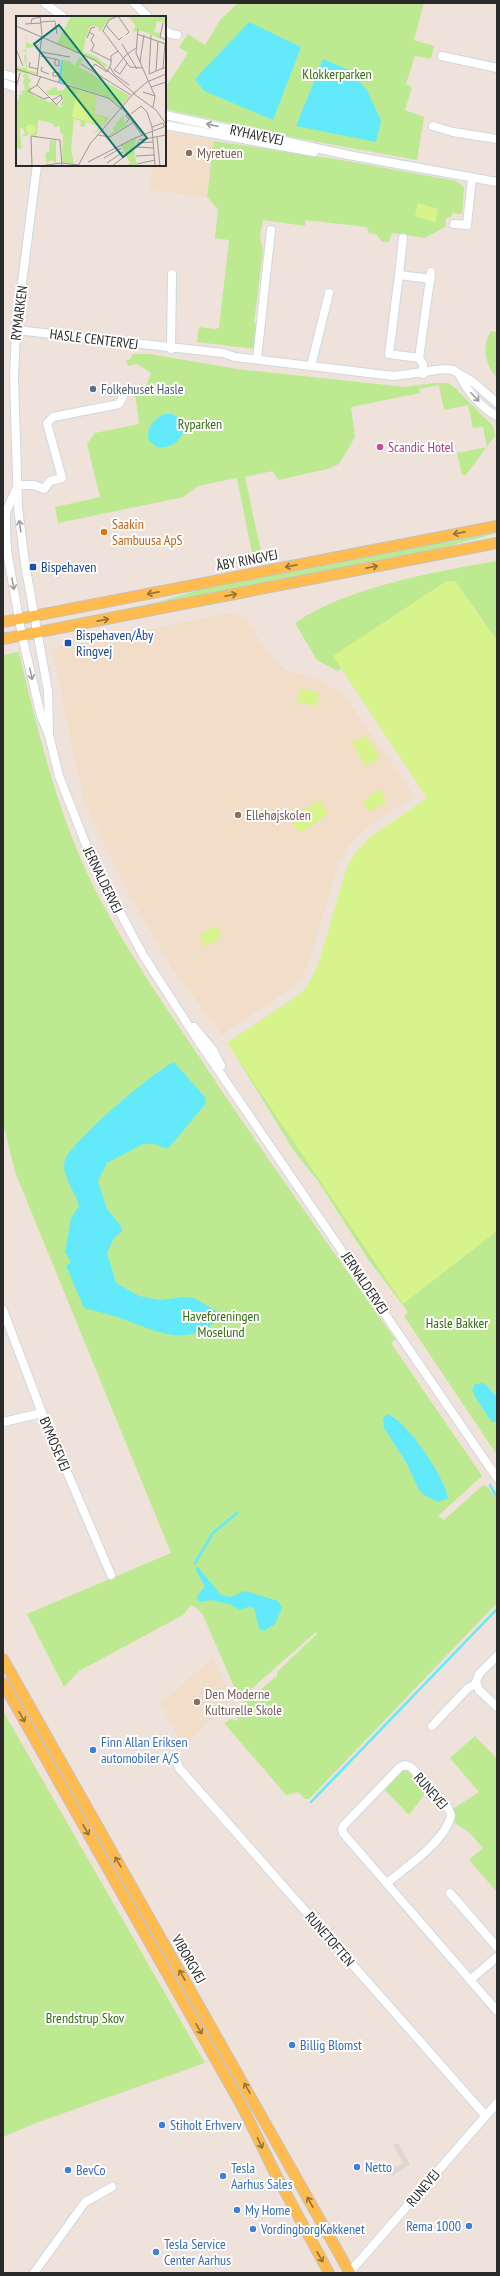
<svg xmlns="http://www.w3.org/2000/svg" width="500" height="2276" font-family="'PT Sans Narrow',sans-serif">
	<rect width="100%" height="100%" fill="#eee2da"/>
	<!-- education -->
	<g fill="#f1ddc8">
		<polygon points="165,131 214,141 207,197 150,190 153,165 165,165"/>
		<polygon points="230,613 247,618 266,651 278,664 288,671 318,679 344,695 414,796 363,830 348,846 338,865 308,965 300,980 285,993 222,1035 172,968 124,885 84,801 52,649"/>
		<polygon points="213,1657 232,1700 184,1746 161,1704"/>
	</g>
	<!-- green -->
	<g fill="#bdea91" fill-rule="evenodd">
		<polygon points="238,3 424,3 414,40 434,46 431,59 415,56 406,84 412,87 405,110 424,117 417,160 296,138 165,109 165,88 188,53 179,47 188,34 205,45 220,20"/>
		<polygon points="214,141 336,159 456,181 464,187 462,214 452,213 451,217 446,218 445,227 425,238 392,233 389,242 382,242 377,235 369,233 367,227 305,220 305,226 263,220 260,237 263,251 254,323 258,323 255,349 197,342 199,327 215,329 219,328 229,240 215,238 218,209 207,197"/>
		<path d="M491,331l6,1v46c-12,-14 -16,-30 -6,-47z"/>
		<polygon points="133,354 150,354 237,369 405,387 434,383 448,383 455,388 493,426 495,436 465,476 462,475 457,453 487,447 483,427 473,428 468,405 444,410 439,385 419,389 420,393 351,407 355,437 339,464 328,469 278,480 273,471 245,477 257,534 263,558 253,558 237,478 198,486 184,497 58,523 55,507 100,497 87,444 95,433 139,424 135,392 145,388 151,373 137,364 129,366 125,361 130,359"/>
		<polygon points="497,531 497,533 427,552 50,626 49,624 154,603 202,589"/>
		<path d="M497,561v80l-41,-59 -9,-1 -106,70 6,13 -10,7 -20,-11 -22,-37c48,-35 143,-52 202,-62z"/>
		<path d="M19,652c18,76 36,152 69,223 30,63 71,122 110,180 63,96 131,190 197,284l-4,4 91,133 -44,40 6,4 39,-35 6,3 8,13v102l-188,196h-4l-7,-7 -12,3 -62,-72 7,-4 7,2 -1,-12 20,-19h3l17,-14v-4l40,-38 -1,-2 -74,65 -4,-1 -35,-81 -5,-6 -7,-4 -8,10 -104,56 -15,16 -37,-73 144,-61 -156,-381 -12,-49v-468zM393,1416c23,23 39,48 54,77l-25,1 -15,-30 -23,-36z"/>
		<polygon points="228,1043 497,1228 497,1455 404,1316 408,1312 368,1259 318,1181 294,1151"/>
		<polygon points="3,1711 205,2063 36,2123 3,2137"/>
		<polygon points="475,1736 497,1759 497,1892 469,1860 483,1848 470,1833 455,1823 454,1808 479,1792 450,1758"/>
		<polygon points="405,1767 427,1791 409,1815 384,1789"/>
	</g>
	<!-- pitch -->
	<g fill="#d7f38b">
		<polygon points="418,203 438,209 436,221 434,222 415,216"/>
		<polygon points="447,581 456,582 497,641 497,1231 403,1304 227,1043 296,997 307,987 318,965 347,867 356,852 370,837 427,798 333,656"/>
		<polygon points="301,688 319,693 317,706 297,702"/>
		<polygon points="366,736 380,757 365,767 352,742"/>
		<polygon points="378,790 381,790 387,802 369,812 363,801"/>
		<polygon points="320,800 328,814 301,833 298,832 290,818"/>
		<polygon points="214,926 216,926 222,937 205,947 199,936"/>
	</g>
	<!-- plaza -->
	<polygon fill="#ddd7d2" points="398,2143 410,2164 392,2176 389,2171 403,2163 393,2145"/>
	<!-- water -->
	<g fill="#62eafb">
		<polygon points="249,22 301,47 273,120 204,91 195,79"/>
		<polygon points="323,59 349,70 367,90 381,121 376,142 296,126"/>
		<path d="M165,414h7l10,5c7,16 -9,31 -25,28l-8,-6c-4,-12 5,-23 16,-27z"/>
		<path d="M174,1062l31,35 1,6 -38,46 -14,-5h-11l-36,19 -9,18 9,28 14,17 1,5 -8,7 -7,15 9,30 23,13 22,4 22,-3 11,1 26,15 -1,5c-34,34 -67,10 -105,-2 -9,-3 -20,-5 -30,-8l-18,-42 5,-4 -6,-10 6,-34 8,-12c-3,-14 -19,-31 -14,-46 7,-19 90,-90 109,-98z"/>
		<path d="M484,1383l13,14v25h-5c-5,-8 -18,-25 -20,-32l3,-6z"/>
		<path d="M387,1414c19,5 59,65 61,84l-10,4 -16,-8 -4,-6 -11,-24 -23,-36 -1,-9z"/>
		<polygon points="197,1566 221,1595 230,1597 245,1591 278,1601 282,1608 275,1624 264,1631 259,1629 254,1608 249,1607 240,1610 229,1604 211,1600 200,1602 197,1600 198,1595 205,1587 196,1570"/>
	</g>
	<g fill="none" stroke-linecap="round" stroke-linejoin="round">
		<!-- stream -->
		<g stroke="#62eafb" stroke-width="2.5">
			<polyline points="490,1485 497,1498"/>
			<polyline points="195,1563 213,1533 237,1513"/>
			<polyline points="311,1802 497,1609"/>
		</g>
		<defs>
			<g id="minor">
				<polyline points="45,3 63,17"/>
				<polyline points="134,3 148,17"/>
				<polyline points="165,30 171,34 177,35"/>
				<polyline points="442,56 497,68"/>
				<polyline points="3,74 17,78"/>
				<polyline points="3,83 17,88"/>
				<polyline points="165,115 348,155 497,182"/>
				<polyline points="165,125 314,152"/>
				<polyline points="433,126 453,132 497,139"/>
				<polyline points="37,165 16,330 14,378 18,507 25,564 48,691 49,732"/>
				<polyline points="454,224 467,225 472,178"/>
				<polyline points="403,238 399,275 431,279"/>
				<polyline points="399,275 389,354 419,358"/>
				<polyline points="16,330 223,353 235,357 394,376 444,369 453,370 473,382 497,403"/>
				<polyline points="171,349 172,274"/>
				<polyline points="257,359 271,230"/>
				<polyline points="311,366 329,293"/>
				<polyline points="423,374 423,364 419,358 431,272"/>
				<path d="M459,374c8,16 21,33 38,42"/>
				<polyline points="18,485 6,512 6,531 7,551 22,636 41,716 49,735 59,776 92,860 143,955 199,1042 497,1478"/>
				<polyline points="18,485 34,485 44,489 50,481 62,478 47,423 53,417 119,404 123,397"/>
				<polyline points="194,1027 213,1050 221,1066"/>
				<polyline points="3,1310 42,1413 111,1575"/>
				<polyline points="3,1422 42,1413"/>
				<polyline points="497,1656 479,1674 476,1682 479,1690 497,1707"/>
				<polyline points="432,1726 468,1688 476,1684"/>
				<polyline points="177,1762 179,1768 218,1812 485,2115"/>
				<path d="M387,1883c19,-16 59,-42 64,-68l-3,-7 -37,-41 -6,-2 -5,2 -56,58 -2,4 1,4 154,178"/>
				<polyline points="450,1893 497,1947"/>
				<polyline points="470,1980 497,1957"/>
				<polyline points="34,2273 85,2202 112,2187"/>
				<polyline points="349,2273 497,2103"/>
			</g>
			<g id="major">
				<polyline points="3,622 497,526"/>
				<polyline points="3,639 497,543"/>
				<polyline points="3,1659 350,2273"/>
				<polyline points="3,1683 243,2108 275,2173 329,2273"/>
			</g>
		</defs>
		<!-- minor casing -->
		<use href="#minor" stroke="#cfd7e5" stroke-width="10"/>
		<!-- major casing -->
		<use href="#major" stroke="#c3c3c3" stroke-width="12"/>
		<!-- minor -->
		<use href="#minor" stroke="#fff" stroke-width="8"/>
		<!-- major -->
		<use href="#major" stroke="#ffbb4e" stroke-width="10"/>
	</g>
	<!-- one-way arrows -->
	<defs><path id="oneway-shaft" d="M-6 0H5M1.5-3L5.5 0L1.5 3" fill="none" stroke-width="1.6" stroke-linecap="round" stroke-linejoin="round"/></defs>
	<g stroke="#9f9f9f">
		<use href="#oneway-shaft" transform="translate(212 125) rotate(-167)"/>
		<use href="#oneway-shaft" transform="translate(475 397) rotate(46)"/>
		<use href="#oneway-shaft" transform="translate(20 526) rotate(-97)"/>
		<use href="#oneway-shaft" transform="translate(13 584) rotate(80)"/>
		<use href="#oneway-shaft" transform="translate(31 674) rotate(78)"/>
	</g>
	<g stroke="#94723c">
		<use href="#oneway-shaft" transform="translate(459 533) rotate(169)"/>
		<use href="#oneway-shaft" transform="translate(291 566) rotate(169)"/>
		<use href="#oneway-shaft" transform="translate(372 567) rotate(-11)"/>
		<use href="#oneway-shaft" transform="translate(153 593) rotate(169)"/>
		<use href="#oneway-shaft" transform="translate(231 595) rotate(-11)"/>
		<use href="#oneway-shaft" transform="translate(103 620) rotate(-11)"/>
		<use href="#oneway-shaft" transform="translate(22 1717) rotate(61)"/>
		<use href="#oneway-shaft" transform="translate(86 1830) rotate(61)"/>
		<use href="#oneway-shaft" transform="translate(118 1862) rotate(-120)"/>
		<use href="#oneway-shaft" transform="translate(182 1975) rotate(-120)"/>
		<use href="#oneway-shaft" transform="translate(199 2029) rotate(60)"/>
		<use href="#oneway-shaft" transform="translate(247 2088) rotate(-120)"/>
		<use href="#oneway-shaft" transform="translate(260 2143) rotate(64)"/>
		<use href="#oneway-shaft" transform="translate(310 2202) rotate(-119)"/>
		<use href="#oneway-shaft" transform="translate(320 2257) rotate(61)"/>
	</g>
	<!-- markers -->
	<g fill="#8d6e63" stroke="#fff" stroke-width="1.5">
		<circle cx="189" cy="153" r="4"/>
		<circle cx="238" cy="815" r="4"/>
		<circle cx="197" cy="1702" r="4"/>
	</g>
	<circle fill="#5c6f8a" stroke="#fff" stroke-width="1.5" cx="93" cy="389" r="4"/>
	<circle fill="#d1479c" stroke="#fff" stroke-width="1.5" cx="380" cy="447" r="4"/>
	<circle fill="#e8710a" stroke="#fff" stroke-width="1.5" cx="104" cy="532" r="4"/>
	<g fill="#1a4fb4" stroke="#fff" stroke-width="1.5">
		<rect x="29" y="563" width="8" height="8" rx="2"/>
		<rect x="64" y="639" width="8" height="8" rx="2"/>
	</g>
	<g fill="#3f7fe0" stroke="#fff" stroke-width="1.5">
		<circle cx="93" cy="1750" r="4"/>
		<circle cx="292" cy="2045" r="4"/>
		<circle cx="162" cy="2125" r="4"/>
		<circle cx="357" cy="2167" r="4"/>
		<circle cx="68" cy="2170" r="4"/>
		<circle cx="223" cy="2176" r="4"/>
		<circle cx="237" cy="2210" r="4"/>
		<circle cx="469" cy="2226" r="4"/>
		<circle cx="253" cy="2229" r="4"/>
		<circle cx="156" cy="2252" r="4"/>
	</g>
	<g text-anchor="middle" stroke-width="4" stroke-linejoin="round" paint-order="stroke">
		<!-- park labels -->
		<g font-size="14" fill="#336f12" stroke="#fff">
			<text x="337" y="79">Klokkerparken</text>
			<text x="200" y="429">Ryparken</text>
			<text x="221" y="1321">Haveforeningen<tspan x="221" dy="16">Moselund</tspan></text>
			<text x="457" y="1328">Hasle Bakker</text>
			<text x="85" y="2023">Brendstrup Skov</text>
		</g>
		<!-- street labels -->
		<g font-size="14" fill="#2a2a2a" stroke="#fff">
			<text transform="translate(257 135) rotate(12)" y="5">RYHAVEVEJ</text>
			<text transform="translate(19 313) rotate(-83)" y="5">RYMARKEN</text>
			<text transform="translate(94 339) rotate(7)" y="5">HASLE CENTERVEJ</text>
			<text transform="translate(247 560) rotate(-11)" y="5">ÅBY RINGVEJ</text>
			<text transform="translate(103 880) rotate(64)" y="5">JERNALDERVEJ</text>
			<text transform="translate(365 1283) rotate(56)" y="5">JERNALDERVEJ</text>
			<text transform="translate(55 1444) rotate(67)" y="5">BYMOSEVEJ</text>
			<text transform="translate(431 1791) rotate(49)" y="5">RUNEVEJ</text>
			<text transform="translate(330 1939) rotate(49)" y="5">RUNETOFTEN</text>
			<text transform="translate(189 1959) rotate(60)" y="5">VIBORGVEJ</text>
			<text transform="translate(423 2188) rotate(-50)" y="5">RUNEVEJ</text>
		</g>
		<!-- education labels -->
		<g font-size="14" fill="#785e54" stroke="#fff" text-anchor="start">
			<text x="197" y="158">Myretuen</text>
			<text x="246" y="820">Ellehøjskolen</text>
			<text x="205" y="1699">Den Moderne<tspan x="205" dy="16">Kulturelle Skole</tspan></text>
		</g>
		<!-- service labels -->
		<g font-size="14" fill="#4e5e75" stroke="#fff" text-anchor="start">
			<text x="101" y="394">Folkehuset Hasle</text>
		</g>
		<!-- hotel labels -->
		<g font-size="14" fill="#b23c85" stroke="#fff" text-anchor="start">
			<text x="388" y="452">Scandic Hotel</text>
		</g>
		<!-- food labels -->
		<g font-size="14" fill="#c56008" stroke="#fff" text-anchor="start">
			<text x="112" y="529">Saakin<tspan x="112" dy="16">Sambuusa ApS</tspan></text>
		</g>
		<!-- transit labels -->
		<g font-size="14" fill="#164399" stroke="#fff" text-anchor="start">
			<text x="41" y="572">Bispehaven</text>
			<text x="76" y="640">Bispehaven/Åby<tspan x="76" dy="16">Ringvej</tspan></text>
		</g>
		<!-- shop labels -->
		<g font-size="14" fill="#366cbe" stroke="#fff" text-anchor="start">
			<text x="101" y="1747">Finn Allan Eriksen<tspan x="101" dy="16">automobiler A/S</tspan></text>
			<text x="300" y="2050">Billig Blomst</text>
			<text x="170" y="2130">Stiholt Erhverv</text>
			<text x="365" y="2172">Netto</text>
			<text x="231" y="2173">Tesla<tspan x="231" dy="16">Aarhus Sales</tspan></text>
			<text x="76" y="2175">BevCo</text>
			<text x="245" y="2215">My Home</text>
			<text x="461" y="2231" text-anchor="end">Rema 1000</text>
			<text x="261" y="2234">VordingborgKøkkenet</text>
			<text x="164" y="2249">Tesla Service<tspan x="164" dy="16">Center Aarhus</tspan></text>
		</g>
	</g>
	<!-- overview -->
	<g transform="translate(16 16)">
		<rect width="150" height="150" fill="#eee2da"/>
		<path d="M55,0h46l-9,4 -8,12 -3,-6h-7l-4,11 -3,15 12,4 12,9 -1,2 -49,-24zM112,0h38v7l-9,-2 -3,11 7,1 -1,5 6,3 -21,-9 -8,-2 -3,2 -1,-2 3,-4zM10,20l1,7 6,2v2l-7,1 1,22 9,2v2l-20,-2v-7l4,3h6l-2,-11 2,-5 -3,-1 3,-2zM63,41l4,2 -4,8 51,29 -9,10 -17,-10 -44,-15 2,-21 7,1 6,5zM10,57l5,8 -3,4 4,4 -3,3 7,4 -2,2 5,-2v4l2,-3 1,4 1,-2 7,4 2,-2 9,7 2,-13h-15l-2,-3 7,-4 3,-1 2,4 6,-1 2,-5 22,7 -13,5 1,10 -3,1 36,10 -13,15 -6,-2 6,1 2,-6 -12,-4 -2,5 -4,-1 1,-5 -7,-2 -3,30 3,15 -12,-2 1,-29h-3v-7l-5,1 -3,-4 -14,-3 -1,14 -3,2 -8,-3 3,2 -8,2 4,-4 -1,-4 -4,-1v5l2,16 -6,-1v-49l3,1v-5l4,-1 -2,-2 4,-2 -2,-8 2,-5 -3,-1zM108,98v8l3,3 -17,11h-4v-4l2,4 6,-5 -1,-3 4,-4 -4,-4 4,3zM120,122l-2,12 3,16h-12l5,-3 -9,-17zM40,124v23l-5,-3 -4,4 -2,-11 4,-1 1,-11z" fill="#bdea91"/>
		<path d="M61,73l19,6 -1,20 10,3 -2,8 -31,-9zM10 113a5 5 0 1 1 10 0a5 5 0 1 1-10 0Z" fill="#d7f38b"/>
		<path fill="none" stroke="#62eafb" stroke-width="2" d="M46,44l-2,21 6,2"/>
		<path fill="none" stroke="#a09894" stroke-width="1" d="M102,0l-9,4 -6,11 27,36 12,1M102,0l11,16 -3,3M25,6l14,-1 2,13M15,7l1,-4 8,-2M147,7l-3,14 6,3M9,8l16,-1M90,9l13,15 3,-3M0,10l79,34 40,34M122,13l-2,24 19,43 -2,11M73,16l5,3 -3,5 3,5 -2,5M121,18l29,10M71,22l4,-10 4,-1M106,28l15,25M0,33l7,17M74,34l22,11M25,36l29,5M25,40l18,4v6l-4,-1v-6M14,46l-1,5 9,2M124,46l4,-27M65,48l50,31M26,51l-1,4 8,3M94,51l4,7 15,11M147,52l2,-24M0,53l92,29 19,15 -1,3 3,3 -3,4M75,53l4,-5 12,8 4,-8v-8l7,-5M98,54l12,-15 10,-7M98,54l6,4 7,-11M140,55l2,-30M133,58l2,-39M133,58l17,-7M21,59l5,-40 -2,-19M42,60h-5v-4l6,1v9M21,69l20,20M135,71l15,-5M0,72l4,-15M12,75l16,8 5,-2M12,75l9,-6 4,-9M127,76l12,4M118,78l22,16 10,14M36,84l9,-5 1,4 -6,6M111,98l15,21M115,98l10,-8 6,6 5,15 3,39M136,111l11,-4 1,3M82,119l12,2M94,121l24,-15M141,121l3,29M123,124l27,-5M121,127l16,-1M120,131l18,1M120,140l18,-1M88,142l17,-10M72,146l47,-24 31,-12M91,147l16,-11M121,148l18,-4M16,150l-1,-30 29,4 2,26M24,150l21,-3 18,2M62,150l12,-22 44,-51 13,-11 19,-8M96,150l13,-10"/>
		<path fill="#0f766e" fill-opacity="0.15" stroke="#0f766e" stroke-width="2" d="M43,9l88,113 -24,19 -89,-113z"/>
		<rect width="150" height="150" fill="none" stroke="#2a2a2a" stroke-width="2"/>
	</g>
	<!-- border -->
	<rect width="500" height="2276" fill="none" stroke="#2a2a2a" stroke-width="8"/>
</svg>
